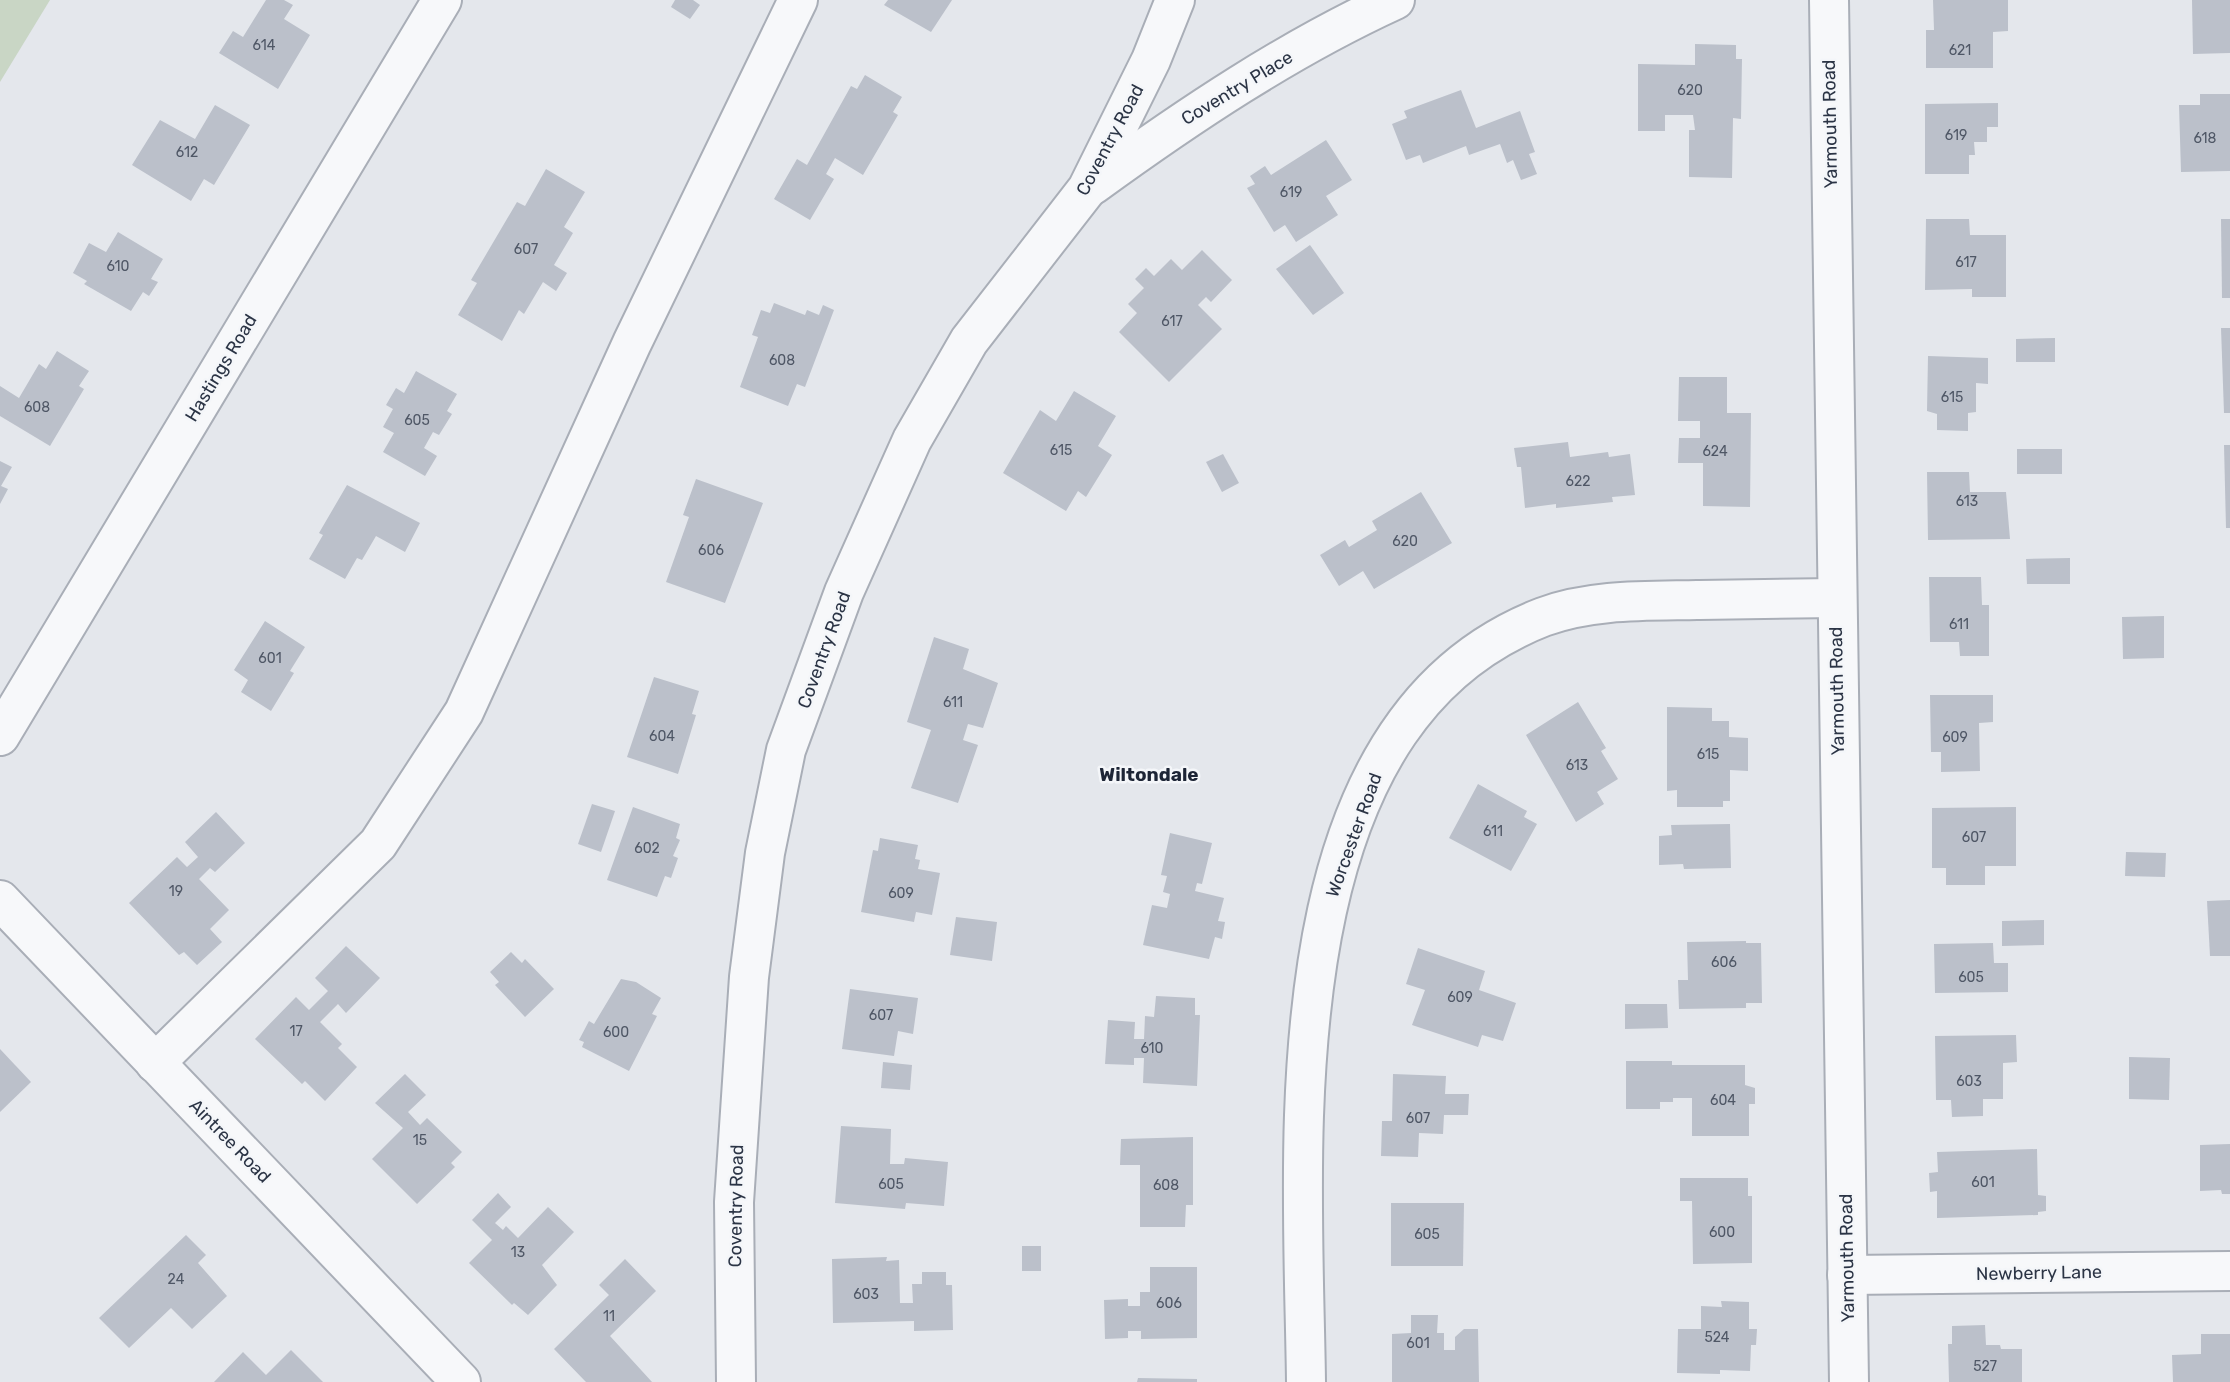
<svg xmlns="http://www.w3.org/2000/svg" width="2230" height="1382" font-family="Rubik,sans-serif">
	<rect width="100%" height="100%" fill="#e4e7ec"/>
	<!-- green -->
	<polygon fill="#c9d6c5" points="0,0 50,0 0,82"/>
	<!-- building -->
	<g fill="#bbc0ca">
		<polygon points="266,0 284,0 293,5 284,19 310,35 278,89 219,53 233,31 243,37"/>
		<polygon points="675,0 693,0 700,5 690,19 671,7"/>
		<polygon points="888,0 952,0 931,32 884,5"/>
		<polygon points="1933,0 2008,0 2008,31 1993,32 1993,68 1926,68 1926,30 1934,30"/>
		<polygon points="2192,0 2230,0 2230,53 2193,54"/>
		<polygon points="1695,44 1736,45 1736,59 1742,59 1741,119 1733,118 1732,178 1689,177 1689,130 1695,130 1693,115 1665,115 1665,131 1638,131 1638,64 1695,65"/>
		<polygon points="865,75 902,97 893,112 898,115 863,175 835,158 826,174 834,179 810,220 774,199 797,159 807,165 851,86 857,89"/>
		<polygon points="1461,90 1476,128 1520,111 1535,152 1529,154 1537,174 1521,180 1513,160 1507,163 1500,144 1469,155 1466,146 1423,163 1420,155 1406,160 1392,124 1407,118 1404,111"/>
		<polygon points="2200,94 2230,94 2230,171 2181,172 2179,105 2200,105"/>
		<polygon points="1998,103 1998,127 1987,127 1987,142 1974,142 1975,155 1969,155 1969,174 1925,174 1925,104"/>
		<polygon points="215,105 250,125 214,185 204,179 191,201 132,165 160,120 195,139"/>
		<polygon points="1326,140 1352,180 1326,196 1338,215 1296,242 1285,225 1274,232 1247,188 1255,184 1250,176 1265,166 1271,175"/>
		<polygon points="546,169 585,192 564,227 573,233 554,265 567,273 556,291 543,282 524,314 519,310 502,341 458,315 477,283 471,280 517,202 525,206"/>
		<polygon points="1926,219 1969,219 1970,235 2006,235 2006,297 1972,297 1972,289 1925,290"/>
		<polygon points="2221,219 2230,219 2230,298 2222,298"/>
		<polygon points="118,232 163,259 151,279 158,282 149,296 143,292 131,311 84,284 87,281 73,273 89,243 106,252"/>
		<polygon points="1310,245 1344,293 1313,315 1276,269"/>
		<polygon points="1202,250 1232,280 1211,302 1206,297 1198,305 1222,329 1169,382 1119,332 1137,313 1128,304 1144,288 1135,279 1146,268 1154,276 1171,259 1182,270"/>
		<polygon points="774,303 805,315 807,310 819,315 823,305 834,310 805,387 797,384 788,406 740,387 758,337 752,335 761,310 770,313"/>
		<polygon points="2221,328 2230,328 2230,413 2224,413"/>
		<polygon points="2055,338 2055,362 2016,362 2016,339"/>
		<polygon points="57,351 89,371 79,386 84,389 50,446 0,416 0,386 19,398 39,364 46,369"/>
		<polygon points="1928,356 1988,358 1988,384 1976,383 1976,412 1968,413 1968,431 1937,430 1937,414 1927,411"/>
		<polygon points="416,371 457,394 447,411 452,414 439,435 433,432 424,448 437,456 425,476 383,452 394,433 383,427 393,409 386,405 396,388 404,393"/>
		<polygon points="1679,377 1727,377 1727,413 1751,413 1750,507 1703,506 1703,463 1678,463 1679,438 1700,438 1700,421 1678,421"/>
		<polygon points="1074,391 1116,416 1098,446 1112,455 1086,497 1078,491 1066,511 1003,473 1040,410 1056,421"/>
		<polygon points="1568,442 1570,457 1608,452 1609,457 1630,454 1635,495 1612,497 1613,502 1556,508 1556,504 1525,508 1521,467 1517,467 1514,448"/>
		<polygon points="2224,445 2230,445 2230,528 2226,528"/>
		<rect x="2017" y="449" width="45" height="25"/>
		<polygon points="1223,454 1239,483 1222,492 1206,462"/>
		<polygon points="0,461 12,467 1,486 8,489 0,504"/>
		<polygon points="1927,472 1969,472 1970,492 2006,492 2010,539 1928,540"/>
		<polygon points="696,479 763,503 725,603 666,582 689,517 683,515"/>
		<polygon points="347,485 420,523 405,552 376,536 362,560 357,558 345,579 309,559 323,535 319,533"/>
		<polygon points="1421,492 1452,543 1374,589 1363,571 1339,586 1320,555 1345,540 1349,547 1377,530 1372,521"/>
		<polygon points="2070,558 2070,584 2027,584 2026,559"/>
		<polygon points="1929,577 1981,577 1982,605 1989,605 1989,656 1960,656 1959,642 1930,642"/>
		<polygon points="2164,616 2164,658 2123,659 2122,617"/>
		<polygon points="265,621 305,647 290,671 294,673 271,711 241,692 248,680 234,670"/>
		<polygon points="934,637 969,649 963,669 998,683 983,728 968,724 963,740 978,745 958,803 911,788 931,730 907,722"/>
		<polygon points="654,677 699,691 692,714 696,715 678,774 627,757"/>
		<polygon points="1930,695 1993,695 1993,722 1979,723 1980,771 1941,772 1941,752 1931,752"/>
		<polygon points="1578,702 1606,748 1601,751 1618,779 1597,792 1604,804 1576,822 1526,735"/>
		<polygon points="1667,707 1712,708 1712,721 1729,721 1729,737 1748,738 1748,771 1730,770 1730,801 1723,801 1723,807 1677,807 1677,790 1667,791"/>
		<polygon points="1478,784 1527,811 1524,817 1537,824 1511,871 1449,838"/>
		<polygon points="592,804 615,811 601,852 578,844"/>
		<polygon points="633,807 680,824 676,838 680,840 673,856 678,858 671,878 665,876 657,897 607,880"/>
		<polygon points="2016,807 2016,866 1985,866 1985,885 1946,885 1946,868 1932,868 1932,808"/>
		<polygon points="216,812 245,843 215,872 210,868 199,879 229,910 210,929 222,942 197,965 184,952 179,955 129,903 177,857 187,867 198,857 185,842"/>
		<polygon points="1730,824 1731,868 1684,869 1683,864 1659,865 1659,836 1672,835 1671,825"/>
		<polygon points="1170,833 1212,843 1202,884 1197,883 1195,891 1224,898 1218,921 1225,922 1222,939 1215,937 1209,959 1143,945 1152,905 1167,908 1170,894 1163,892 1167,876 1161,875"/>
		<polygon points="880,838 918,845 915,859 920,860 918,869 940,873 932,915 916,912 914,922 861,912 873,850 878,851"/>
		<polygon points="2126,852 2166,853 2165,877 2125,876"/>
		<polygon points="2230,900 2230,956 2210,956 2207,901"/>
		<polygon points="956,917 997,922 992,961 950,955"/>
		<polygon points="2044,920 2044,945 2002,946 2002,921"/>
		<polygon points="1746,941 1746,943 1761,943 1762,1003 1746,1003 1746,1008 1679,1009 1678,980 1688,980 1687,942"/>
		<polygon points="1993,943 1994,963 2008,963 2008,992 1935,993 1934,944"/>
		<polygon points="346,946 380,978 346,1013 338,1004 320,1022 342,1044 338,1048 357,1067 325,1101 305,1081 302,1084 255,1039 296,997 309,1010 328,991 315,978"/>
		<polygon points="1418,948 1485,971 1479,990 1516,1003 1503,1041 1482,1035 1478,1047 1412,1025 1425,990 1406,984"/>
		<polygon points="511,952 522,963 525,959 554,989 525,1017 495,985 499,982 490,972"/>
		<polygon points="621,979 636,982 661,998 652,1014 657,1016 629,1071 582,1047 584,1042 579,1040 589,1021 594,1024"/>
		<polygon points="850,989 918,998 913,1034 898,1031 894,1056 842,1049"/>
		<polygon points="1156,996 1195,998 1195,1015 1200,1015 1197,1086 1143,1083 1144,1058 1134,1058 1134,1065 1105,1064 1108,1020 1135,1022 1134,1039 1144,1039 1145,1016 1154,1017"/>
		<polygon points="1625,1004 1667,1004 1668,1028 1625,1029"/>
		<polygon points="2016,1035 2017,1062 2003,1063 2003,1099 1983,1099 1983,1116 1952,1117 1951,1100 1936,1100 1935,1036"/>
		<polygon points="0,1049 31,1082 0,1112"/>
		<polygon points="2129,1057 2170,1058 2169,1100 2129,1099"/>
		<polygon points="1626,1061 1672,1061 1672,1065 1745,1065 1745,1085 1755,1088 1755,1104 1749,1104 1749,1136 1692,1136 1692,1098 1673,1098 1673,1102 1660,1102 1660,1109 1626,1109"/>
		<polygon points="883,1062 912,1065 910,1090 881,1088"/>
		<polygon points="405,1074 426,1095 408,1112 420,1125 427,1118 462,1152 451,1163 455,1167 417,1204 372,1159 403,1128 375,1103"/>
		<polygon points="1393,1074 1446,1076 1445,1094 1469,1094 1468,1115 1444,1115 1443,1134 1419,1133 1418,1157 1381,1156 1382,1121 1392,1121"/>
		<polygon points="841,1126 891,1129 890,1164 904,1164 905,1158 948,1162 944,1206 906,1203 905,1209 835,1203"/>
		<polygon points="1193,1137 1193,1205 1186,1205 1185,1227 1140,1227 1140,1165 1120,1165 1121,1139"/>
		<polygon points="2230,1144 2230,1194 2222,1194 2221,1190 2200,1191 2200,1145"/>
		<polygon points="2037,1149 2038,1195 2046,1196 2046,1211 2038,1212 2038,1215 1937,1218 1937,1191 1930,1192 1929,1173 1938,1172 1937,1152"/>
		<polygon points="1680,1178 1748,1178 1748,1196 1752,1196 1752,1263 1693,1264 1692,1201 1680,1201"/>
		<polygon points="498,1193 511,1207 495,1223 503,1230 506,1226 518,1238 548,1207 574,1232 542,1265 557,1285 528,1315 514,1303 512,1305 469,1263 492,1240 472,1220"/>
		<polygon points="1391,1203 1464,1203 1463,1266 1391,1266"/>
		<polygon points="186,1235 206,1255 198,1263 227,1296 192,1329 171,1308 129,1348 99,1318"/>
		<rect x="1022" y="1246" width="19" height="25"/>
		<polygon points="887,1257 886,1261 899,1260 900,1303 913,1303 912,1284 922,1284 922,1272 946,1272 946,1285 952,1285 953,1330 914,1331 914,1321 833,1323 832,1259"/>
		<polygon points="625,1259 656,1291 610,1336 652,1382 586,1382 554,1349 609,1295 599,1285"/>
		<polygon points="1150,1267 1197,1267 1197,1338 1141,1339 1141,1331 1128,1331 1128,1338 1105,1339 1104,1300 1128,1299 1128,1306 1140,1306 1140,1292 1150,1292"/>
		<polygon points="1721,1301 1749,1302 1749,1329 1757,1329 1756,1345 1751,1345 1750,1371 1720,1370 1720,1374 1677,1373 1678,1329 1701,1329 1701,1306 1722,1307"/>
		<polygon points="1411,1315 1438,1315 1437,1333 1444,1333 1444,1350 1455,1350 1455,1337 1464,1329 1478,1329 1479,1382 1392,1382 1392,1334 1411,1333"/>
		<polygon points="1985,1325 1986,1345 2000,1345 2001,1349 2022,1349 2022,1382 1949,1382 1948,1344 1952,1344 1952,1326"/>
		<polygon points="2201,1334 2230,1334 2230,1382 2173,1382 2172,1355 2201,1354"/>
		<polygon points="291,1350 323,1382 214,1382 243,1352 266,1375"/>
		<polygon points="1138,1378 1197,1379 1197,1382 1137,1382"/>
	</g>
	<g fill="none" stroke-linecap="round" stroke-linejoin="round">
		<defs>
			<g id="minor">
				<polyline points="1829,0 1849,1382"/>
				<path d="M1093,185c95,-69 195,-136 302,-185"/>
				<polyline points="0,736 442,0"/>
				<polyline points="0,900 461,1382"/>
				<polyline points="155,1063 378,844 464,712 632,343 798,0"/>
				<polyline points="1847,1275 2230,1271"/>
				<polyline points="736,1382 734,1202 749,977 765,853 786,750 844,592 912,440 969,341 1087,189 1151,60 1175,0"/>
				<path d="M1306,1382c-3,-240 -40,-658 237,-765 48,-18 104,-16 154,-17 46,-1 92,-1 139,-2"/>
			</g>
		</defs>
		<!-- minor casing -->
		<use href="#minor" stroke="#a9aeb7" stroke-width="42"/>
		<!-- minor -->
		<use href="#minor" stroke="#f7f8fa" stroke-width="38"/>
	</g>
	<g text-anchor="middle" stroke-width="5" stroke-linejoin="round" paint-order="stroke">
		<!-- number labels -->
		<g font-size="14" fill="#4f5766">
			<text x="264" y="50">614</text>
			<text x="1960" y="55">621</text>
			<text x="1690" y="95">620</text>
			<text x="1956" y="140">619</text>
			<text x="2205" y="143">618</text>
			<text x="187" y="157">612</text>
			<text x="1291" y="197">619</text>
			<text x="526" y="254">607</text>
			<text x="1966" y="267">617</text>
			<text x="118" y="271">610</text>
			<text x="1172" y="326">617</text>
			<text x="782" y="365">608</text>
			<text x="1952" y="402">615</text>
			<text x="37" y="412">608</text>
			<text x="417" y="425">605</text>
			<text x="1061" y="455">615</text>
			<text x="1715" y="456">624</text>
			<text x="1578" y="486">622</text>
			<text x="1967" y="506">613</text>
			<text x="1405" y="546">620</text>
			<text x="711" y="555">606</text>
			<text x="1959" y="629">611</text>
			<text x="270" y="663">601</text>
			<text x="953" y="707">611</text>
			<text x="662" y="741">604</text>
			<text x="1955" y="742">609</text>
			<text x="1708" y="759">615</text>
			<text x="1577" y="770">613</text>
			<text x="1493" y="836">611</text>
			<text x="1974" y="842">607</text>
			<text x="647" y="853">602</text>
			<text x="176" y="896">19</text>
			<text x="901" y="898">609</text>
			<text x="1724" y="967">606</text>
			<text x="1971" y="982">605</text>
			<text x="1460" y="1002">609</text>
			<text x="881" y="1020">607</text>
			<text x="296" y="1036">17</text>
			<text x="616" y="1037">600</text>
			<text x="1152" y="1053">610</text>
			<text x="1969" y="1086">603</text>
			<text x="1723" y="1105">604</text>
			<text x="1418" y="1123">607</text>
			<text x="420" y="1145">15</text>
			<text x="1983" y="1187">601</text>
			<text x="891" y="1189">605</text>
			<text x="1166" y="1190">608</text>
			<text x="1722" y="1237">600</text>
			<text x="1427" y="1239">605</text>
			<text x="518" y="1257">13</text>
			<text x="176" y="1284">24</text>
			<text x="866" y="1299">603</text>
			<text x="1169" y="1308">606</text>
			<text x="609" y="1321">11</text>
			<text x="1717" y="1342">524</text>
			<text x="1418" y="1348">601</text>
			<text x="1985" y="1371">527</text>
		</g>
		<!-- street labels -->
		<g font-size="18" fill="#2b3445" stroke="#f4f6f9">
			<text transform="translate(1237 88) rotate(-31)" y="6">Coventry Place</text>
			<text transform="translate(1830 124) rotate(-91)" y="6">Yarmouth Road</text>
			<text transform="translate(1110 140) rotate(-62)" y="6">Coventry Road</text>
			<text transform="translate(221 368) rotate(-59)" y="6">Hastings Road</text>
			<text transform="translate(824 650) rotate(-70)" y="6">Coventry Road</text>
			<text transform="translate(1837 691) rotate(-91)" y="6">Yarmouth Road</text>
			<text transform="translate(1354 835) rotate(-70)" y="6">Worcester Road</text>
			<text transform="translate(230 1141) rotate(46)" y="6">Aintree Road</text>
			<text transform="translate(736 1206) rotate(-89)" y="6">Coventry Road</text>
			<text transform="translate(1847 1258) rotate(-91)" y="6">Yarmouth Road</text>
			<text transform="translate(2039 1273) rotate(-1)" y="6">Newberry Lane</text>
		</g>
		<!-- neighbourhood labels -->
		<g font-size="19" font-weight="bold" fill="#1d2536" stroke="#f4f6f9">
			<text x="1149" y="781">Wiltondale</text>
		</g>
	</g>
</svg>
